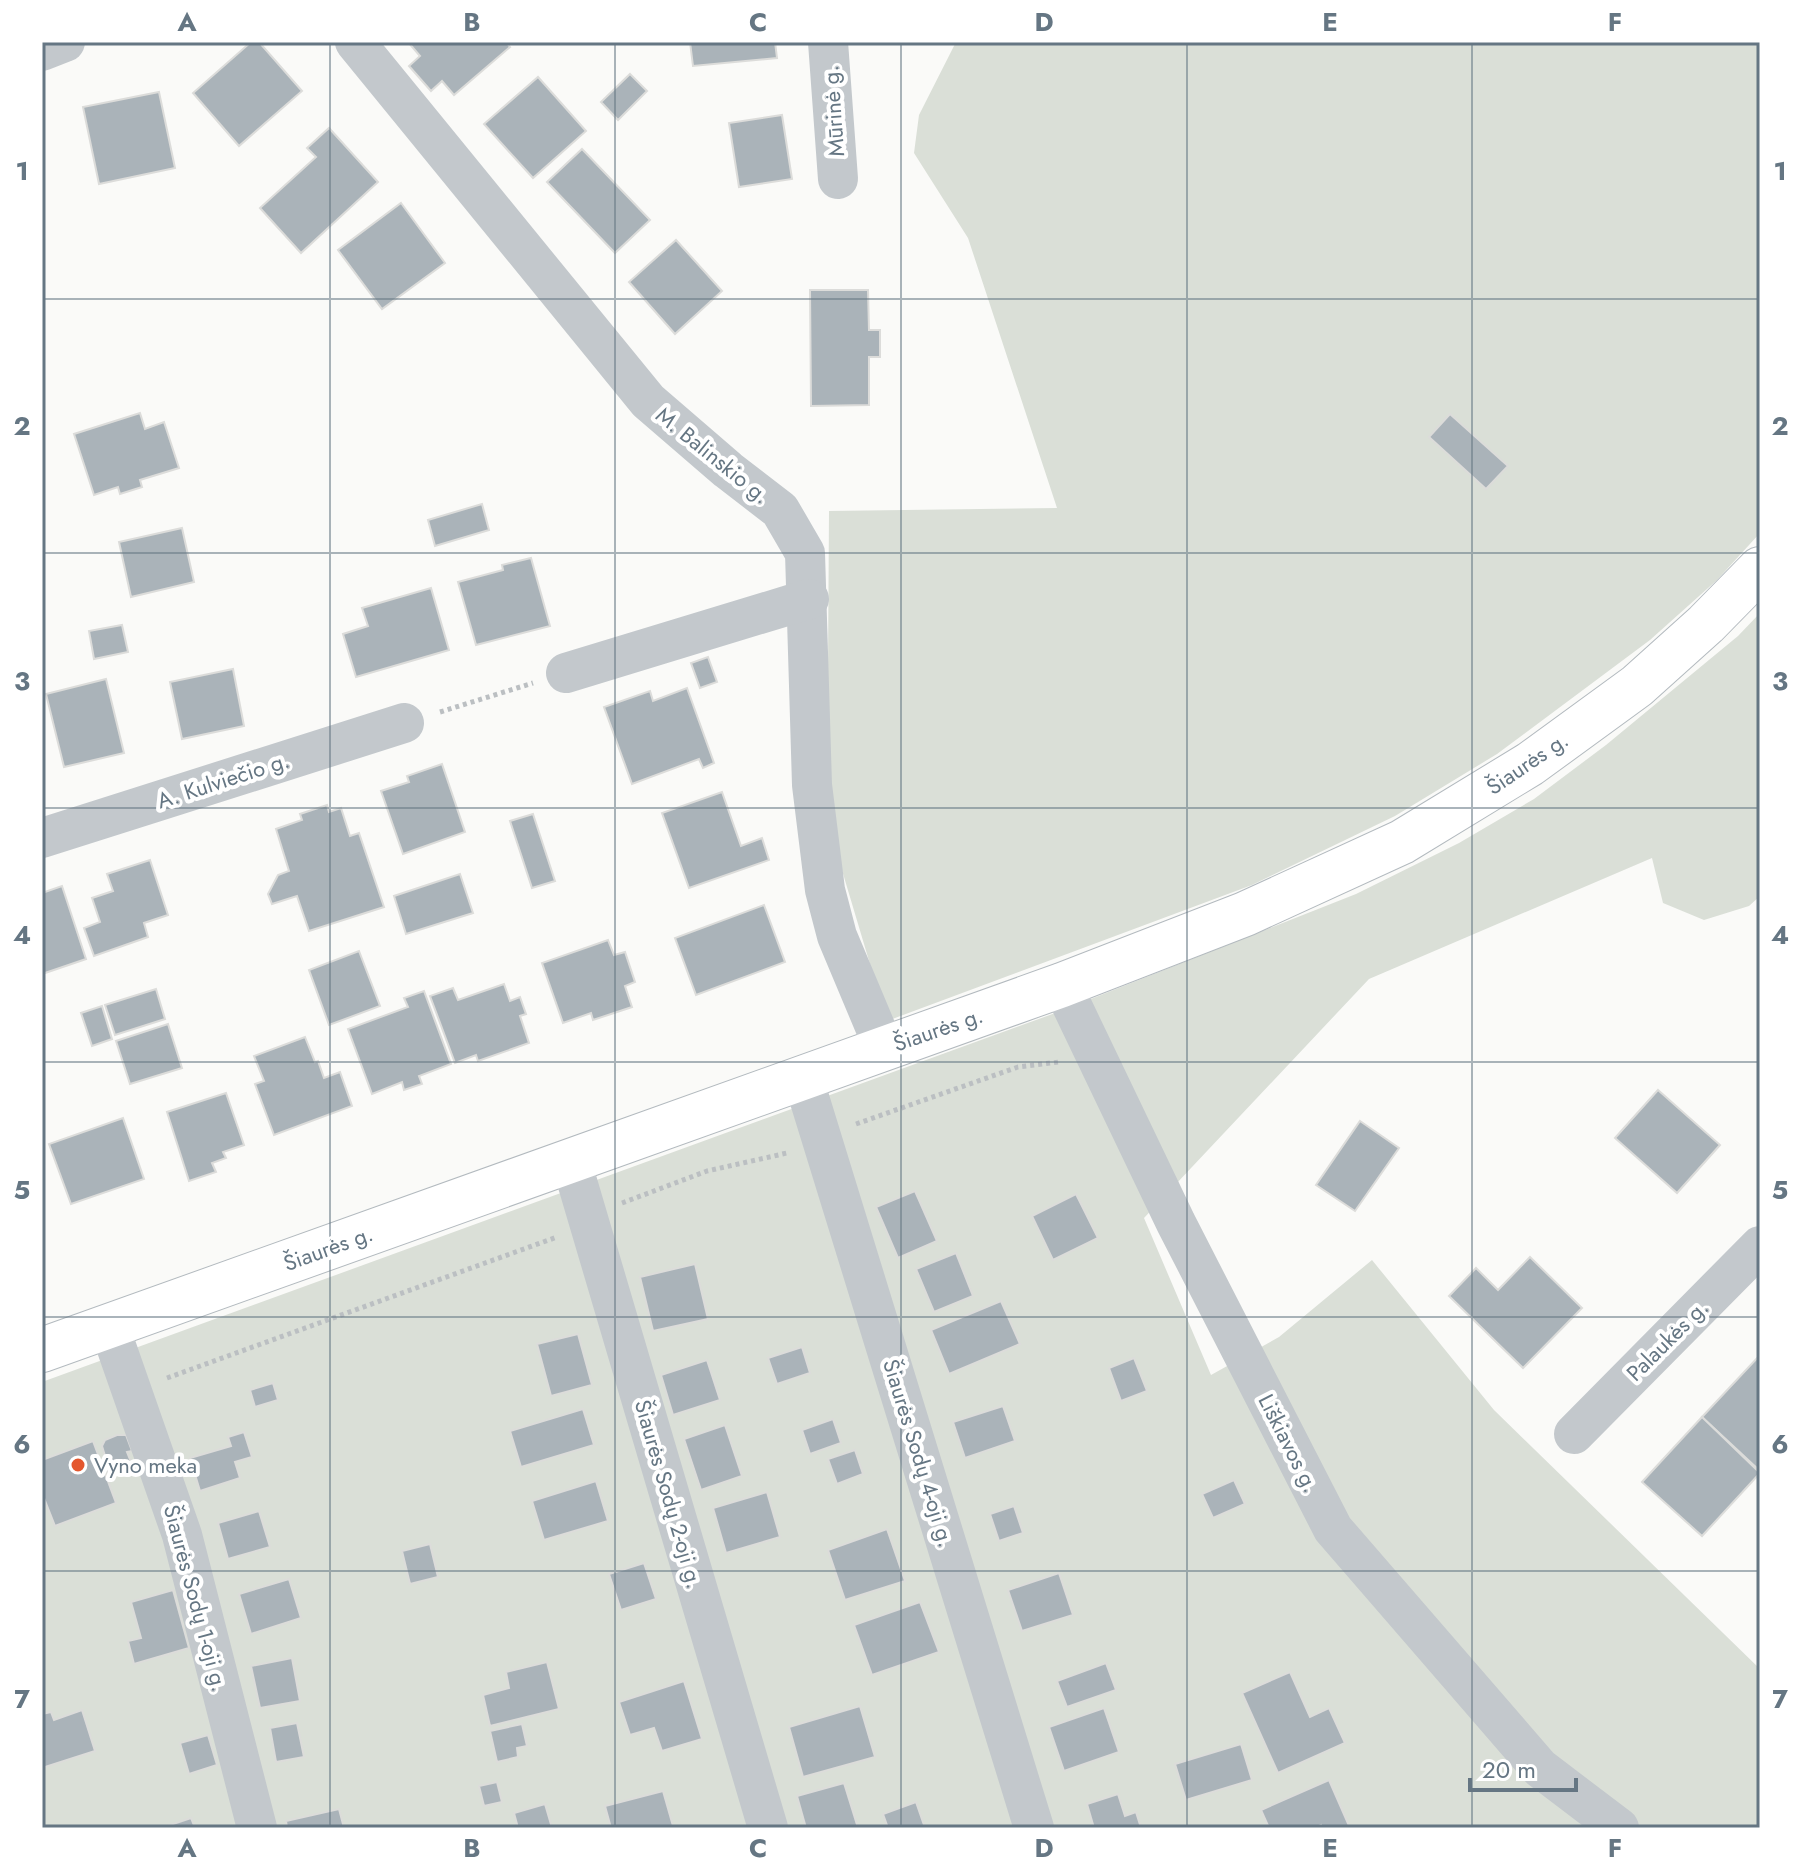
<svg xmlns="http://www.w3.org/2000/svg" width="1802" height="1870" font-family="Jost,sans-serif">
	<rect width="100%" height="100%" fill="#fafaf8"/>
	<!-- green -->
	<g fill="#dadfd7">
		<polygon points="956,42 1760,42 1760,533 1717,580 1650,640 1497,754 1395,816 1252,885 887,1021 827,820 829,511 1057,508 968,238 914,153 919,115"/>
		<polygon points="1760,613 1760,896 1749,906 1704,920 1663,903 1652,858 1369,979 1144,1218 1211,1375 1279,1337 1372,1260 1494,1410 1760,1669 1760,1828 42,1828 42,1382 1058,1012 1356,894 1459,843 1534,799 1606,745 1738,636"/>
	</g>
	<!-- building -->
	<g fill="#aab3b9" stroke="#dcdcda" stroke-width="2">
		<polygon points="251,42 259,42 302,91 239,146 193,93"/>
		<polygon points="408,42 506,42 510,47 454,95 442,81 431,91 409,66 420,56"/>
		<polygon points="690,42 775,42 777,58 693,66"/>
		<polygon points="630,74 647,91 618,120 601,102"/>
		<polygon points="538,77 586,131 533,178 484,124"/>
		<polygon points="159,92 175,168 99,184 83,107"/>
		<polygon points="782,115 792,179 739,187 729,123"/>
		<polygon points="329,128 378,182 301,253 260,208 316,157 307,148"/>
		<polygon points="582,149 650,220 615,253 547,182"/>
		<polygon points="401,203 445,263 382,309 338,250"/>
		<polygon points="676,240 722,291 675,334 629,282"/>
		<polygon points="810,290 868,290 869,330 880,330 880,357 869,357 869,405 811,406"/>
		<polygon points="140,413 145,429 164,422 179,468 140,480 142,487 120,494 118,487 94,495 74,434"/>
		<polygon points="1450,414 1508,466 1486,489 1429,437"/>
		<polygon points="482,504 489,530 435,546 428,520"/>
		<polygon points="182,528 194,582 131,597 119,542"/>
		<polygon points="531,558 550,626 476,645 458,582 503,570 502,565"/>
		<polygon points="431,588 449,650 356,677 343,634 368,626 362,608"/>
		<polygon points="122,625 128,652 94,659 89,631"/>
		<polygon points="708,657 717,682 700,688 691,663"/>
		<polygon points="233,669 244,726 182,739 170,682"/>
		<polygon points="106,679 124,753 64,767 46,694"/>
		<polygon points="687,688 714,763 703,768 699,759 632,784 604,707 650,691 653,701"/>
		<polygon points="442,764 465,832 403,854 381,791 409,782 407,776"/>
		<polygon points="722,792 741,846 762,838 769,860 689,888 662,813"/>
		<polygon points="327,805 329,812 341,808 350,836 359,833 384,907 309,931 297,896 272,904 268,894 278,875 289,871 276,829 302,820 300,814"/>
		<polygon points="533,814 555,881 532,888 510,821"/>
		<polygon points="150,860 168,915 144,923 148,937 94,956 84,928 100,922 92,898 113,891 107,874"/>
		<polygon points="460,874 473,913 406,934 394,896"/>
		<polygon points="62,886 86,959 42,974 42,893"/>
		<polygon points="764,905 785,962 696,995 675,938"/>
		<polygon points="608,940 614,955 625,952 635,982 625,986 632,1007 593,1020 591,1013 563,1023 542,963"/>
		<polygon points="359,951 380,1006 329,1025 309,970"/>
		<polygon points="504,984 510,1001 520,997 526,1014 520,1016 529,1043 478,1061 476,1055 455,1063 430,996 453,988 458,1000"/>
		<polygon points="156,989 165,1019 115,1035 105,1005"/>
		<polygon points="424,991 451,1064 419,1076 422,1084 404,1090 402,1082 372,1094 348,1029 408,1007 404,998"/>
		<polygon points="102,1006 112,1039 92,1046 81,1013"/>
		<polygon points="168,1024 182,1068 130,1084 116,1041"/>
		<polygon points="305,1037 315,1062 318,1061 324,1078 340,1072 352,1106 274,1135 255,1084 264,1081 254,1056"/>
		<polygon points="1658,1090 1720,1145 1677,1193 1615,1138"/>
		<polygon points="226,1093 244,1145 223,1152 226,1158 212,1163 216,1172 189,1181 167,1112"/>
		<polygon points="123,1118 144,1179 71,1204 49,1144"/>
		<polygon points="1360,1121 1399,1148 1355,1211 1316,1185"/>
		<polygon points="915,1191 937,1241 898,1258 876,1207"/>
		<polygon points="1076,1194 1098,1238 1053,1260 1032,1216"/>
		<polygon points="956,1253 973,1296 934,1312 916,1269"/>
		<polygon points="1530,1257 1582,1308 1523,1368 1449,1296 1476,1268 1498,1290"/>
		<polygon points="695,1264 708,1319 653,1331 640,1277"/>
		<polygon points="1001,1301 1020,1344 949,1374 931,1330"/>
		<polygon points="578,1334 592,1385 551,1396 537,1344"/>
		<polygon points="802,1347 810,1373 777,1384 768,1358"/>
		<polygon points="1760,1355 1760,1471 1702,1417"/>
		<polygon points="1134,1358 1147,1391 1121,1401 1109,1368"/>
		<polygon points="707,1360 720,1400 673,1415 661,1375"/>
		<polygon points="273,1383 278,1400 255,1407 250,1390"/>
		<polygon points="1003,1406 1015,1441 965,1458 953,1422"/>
		<polygon points="583,1409 594,1445 521,1467 510,1431"/>
		<polygon points="1702,1417 1760,1473 1702,1536 1642,1482"/>
		<polygon points="833,1419 841,1443 810,1454 802,1430"/>
		<polygon points="725,1425 742,1476 701,1490 684,1439"/>
		<polygon points="244,1432 252,1457 235,1462 240,1478 200,1491 190,1458 231,1446 228,1437"/>
		<polygon points="117,1435 126,1435 132,1451 127,1452 133,1467 109,1477 103,1460 106,1459 102,1446 105,1440"/>
		<polygon points="93,1441 116,1503 55,1526 42,1493 42,1460"/>
		<polygon points="855,1450 863,1474 837,1484 828,1459"/>
		<polygon points="1234,1480 1245,1504 1213,1518 1202,1494"/>
		<polygon points="596,1481 608,1521 544,1540 532,1501"/>
		<polygon points="767,1492 780,1537 726,1553 713,1508"/>
		<polygon points="1014,1506 1023,1533 999,1541 990,1514"/>
		<polygon points="259,1511 270,1547 228,1559 218,1523"/>
		<polygon points="887,1529 905,1581 845,1600 828,1550"/>
		<polygon points="430,1544 438,1577 410,1584 402,1551"/>
		<polygon points="644,1563 656,1599 621,1610 609,1574"/>
		<polygon points="1059,1573 1073,1615 1022,1631 1008,1590"/>
		<polygon points="289,1579 301,1618 251,1634 239,1594"/>
		<polygon points="173,1590 189,1648 134,1664 128,1641 141,1638 131,1602"/>
		<polygon points="920,1602 939,1652 872,1675 854,1625"/>
		<polygon points="292,1658 300,1701 260,1708 251,1666"/>
		<polygon points="547,1662 559,1709 490,1726 483,1695 509,1688 506,1672"/>
		<polygon points="1106,1663 1116,1690 1067,1707 1057,1681"/>
		<polygon points="1290,1672 1310,1717 1329,1708 1345,1743 1278,1773 1242,1693"/>
		<polygon points="684,1681 702,1739 662,1751 654,1728 630,1735 619,1702"/>
		<polygon points="860,1706 875,1757 803,1777 789,1727"/>
		<polygon points="1104,1708 1119,1752 1064,1771 1049,1727"/>
		<polygon points="82,1710 95,1751 42,1768 42,1714 51,1712 54,1720"/>
		<polygon points="297,1723 304,1757 276,1762 270,1728"/>
		<polygon points="522,1724 527,1746 517,1748 518,1757 497,1762 490,1731"/>
		<polygon points="208,1735 217,1765 189,1774 180,1743"/>
		<polygon points="1241,1744 1252,1780 1186,1800 1175,1764"/>
		<polygon points="1329,1780 1350,1828 1322,1828 1321,1825 1314,1828 1269,1828 1261,1810"/>
		<polygon points="497,1782 502,1802 484,1806 479,1786"/>
		<polygon points="844,1783 858,1828 806,1828 797,1796"/>
		<polygon points="663,1791 673,1826 611,1828 605,1806"/>
		<polygon points="1118,1794 1125,1816 1136,1812 1141,1828 1094,1828 1087,1804"/>
		<polygon points="916,1802 925,1828 888,1828 883,1814"/>
		<polygon points="545,1804 552,1828 518,1828 514,1813"/>
		<polygon points="339,1809 344,1828 287,1828 286,1821"/>
		<polygon points="191,1818 195,1828 161,1828"/>
	</g>
	<g fill="none" stroke-linecap="round" stroke-linejoin="round">
		<defs>
			<polyline id="secondary" points="42,1350 1062,985 1245,914 1402,842 1530,764 1637,686 1706,624 1760,569"/>
		</defs>
		<!-- secondary casing -->
		<use href="#secondary" stroke="#b3babf" stroke-width="46"/>
		<!-- path -->
		<g stroke="#bbbfc2" stroke-width="5" stroke-dasharray="4 4" stroke-linecap="butt">
			<polyline points="440,712 533,683"/>
			<polyline points="856,1124 1018,1067 1059,1062"/>
			<polyline points="622,1203 707,1171 787,1153"/>
			<polyline points="167,1378 557,1237"/>
		</g>
		<!-- street -->
		<g stroke="#c3c8cc" stroke-width="40">
			<polyline points="355,42 648,401 728,470 780,510 805,553 812,785 825,890 837,936 884,1048"/>
			<polyline points="828,42 838,179"/>
			<polyline points="42,51 65,42"/>
			<polyline points="566,673 809,599"/>
			<polyline points="42,838 404,723"/>
			<polyline points="1062,985 1176,1223 1333,1529 1540,1768 1619,1828"/>
			<polyline points="803,1078 1034,1828"/>
			<polyline points="571,1161 768,1828"/>
			<polyline points="109,1326 182,1535 257,1828"/>
			<polyline points="1574,1434 1760,1246"/>
		</g>
		<!-- secondary -->
		<use href="#secondary" stroke="#fff" stroke-width="44"/>
	</g>
	<!-- grid -->
	<path fill="none" stroke="#657683" stroke-width="2" stroke-opacity="0.55" d="M330,42v1786M615,42v1786M901,42v1786M1187,42v1786M1472,42v1786M42,299h1718M42,553h1718M42,808h1718M42,1062h1718M42,1317h1718M42,1571h1718"/>
	<!-- markers -->
	<circle fill="#e4572e" stroke="#fff" stroke-width="3" cx="78" cy="1465" r="8"/>
	<g text-anchor="middle" stroke-width="8" stroke-linejoin="round" paint-order="stroke">
		<!-- street labels -->
		<g font-size="22" fill="#657683" stroke="#fff">
			<text transform="translate(833 111) rotate(-94)" y="8">Mūrinė g.</text>
			<text transform="translate(713 455) rotate(39)" y="8">M. Balinskio g.</text>
			<text transform="translate(1527 763) rotate(-34)" y="8">Šiaurės g.</text>
			<text transform="translate(223 780) rotate(-18)" y="8">A. Kulviečio g.</text>
			<text transform="translate(938 1029) rotate(-19)" y="8">Šiaurės g.</text>
			<text transform="translate(328 1248) rotate(-20)" y="8">Šiaurės g.</text>
			<text transform="translate(1667 1340) rotate(-45)" y="8">Palaukės g.</text>
			<text transform="translate(1289 1443) rotate(63)" y="8">Liškiavos g.</text>
			<text transform="translate(919 1453) rotate(73)" y="8">Šiaurės Sodų 4-oji g.</text>
			<text transform="translate(669 1494) rotate(74)" y="8">Šiaurės Sodų 2-oji g.</text>
			<text transform="translate(196 1598) rotate(75)" y="8">Šiaurės Sodų 1-oji g.</text>
		</g>
		<!-- poi labels -->
		<g font-size="22" fill="#657683" stroke="#fff" text-anchor="start">
			<text x="94" y="1473">Vyno meka</text>
		</g>
	</g>
	<!-- border -->
	<rect width="1802" height="1870" fill="none" stroke="#ffffff" stroke-width="88"/>
	<!-- scale -->
	<path d="M1470 1778v12h106v-12" fill="none" stroke="#657683" stroke-width="4"/>
	<text x="1482" y="1778" font-size="24" fill="#657683" stroke="#ffffff" stroke-width="6" paint-order="stroke">20 m</text>
	<rect x="44" y="44" width="1714" height="1782" fill="none" stroke="#657683" stroke-width="3"/>
	<g font-size="26" text-anchor="middle" font-weight="bold" fill="#657683">
		<text x="187" y="31">A</text>
		<text x="472" y="31">B</text>
		<text x="758" y="31">C</text>
		<text x="1044" y="31">D</text>
		<text x="1330" y="31">E</text>
		<text x="1615" y="31">F</text>
		<text x="22" y="180">1</text>
		<text x="1780" y="180">1</text>
		<text x="22" y="435">2</text>
		<text x="1780" y="435">2</text>
		<text x="22" y="690">3</text>
		<text x="1780" y="690">3</text>
		<text x="22" y="944">4</text>
		<text x="1780" y="944">4</text>
		<text x="22" y="1199">5</text>
		<text x="1780" y="1199">5</text>
		<text x="22" y="1453">6</text>
		<text x="1780" y="1453">6</text>
		<text x="22" y="1708">7</text>
		<text x="1780" y="1708">7</text>
		<text x="187" y="1857">A</text>
		<text x="472" y="1857">B</text>
		<text x="758" y="1857">C</text>
		<text x="1044" y="1857">D</text>
		<text x="1330" y="1857">E</text>
		<text x="1615" y="1857">F</text>
	</g>
</svg>
